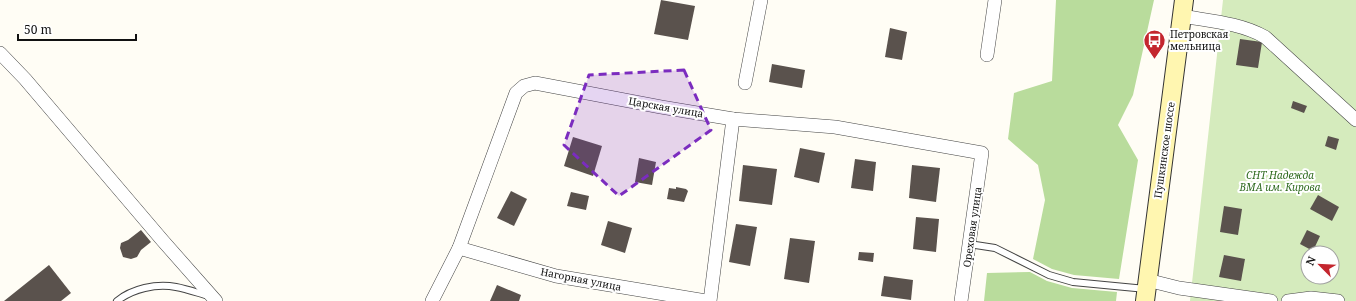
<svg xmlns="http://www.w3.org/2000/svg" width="1356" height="301" font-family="'Noto Serif',serif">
	<rect width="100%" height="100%" fill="#fffdf5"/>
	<!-- green -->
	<path fill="#d5ebbd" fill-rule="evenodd" d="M1223,0h133v301h-166zM1308,253h24v24h-24z"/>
	<!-- forest -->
	<g fill="#b9dc9c">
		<polygon points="1056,0 1154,0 1133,95 1118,125 1138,160 1119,279 1074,275 1052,269 1033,259 1045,200 1038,165 1008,139 1014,93 1052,81"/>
		<polygon points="1030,272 1047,281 1072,288 1117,292 1116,301 984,301 987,273"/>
	</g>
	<!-- building -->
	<g fill="#5a524d">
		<polygon points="661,0 695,6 688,40 654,34"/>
		<polygon points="890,28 907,32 902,60 885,57"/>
		<polygon points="1240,39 1262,42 1258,68 1236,65"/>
		<polygon points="772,64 805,70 802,88 769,82"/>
		<polygon points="1293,101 1307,106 1304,113 1291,108"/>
		<polygon points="1328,136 1339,139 1336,150 1325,146"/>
		<polygon points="573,137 602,146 593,176 564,166"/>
		<polygon points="800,148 825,153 819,183 794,177"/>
		<polygon points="639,158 656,162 652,185 635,182"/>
		<polygon points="855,159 876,162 873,191 851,188"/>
		<polygon points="743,165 777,169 772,205 739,201"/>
		<polygon points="912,165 940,168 936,202 909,198"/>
		<polygon points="676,187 686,189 688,191 684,202 667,199 669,188 676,189"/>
		<polygon points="511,191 527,199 514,226 497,218"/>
		<polygon points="571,192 589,196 586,210 567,206"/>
		<polygon points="1318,195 1339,207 1332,221 1310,209"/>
		<polygon points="1224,206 1242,209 1238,235 1220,232"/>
		<polygon points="916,217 939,219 936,252 913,249"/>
		<polygon points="608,221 632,228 625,253 601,245"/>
		<polygon points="736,224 757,227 750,266 729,262"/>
		<polygon points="141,230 151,242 141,250 137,257 131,259 123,257 120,248 121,243 128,240"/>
		<polygon points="1307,230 1320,236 1313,251 1300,244"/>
		<polygon points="790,238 815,241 809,283 784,279"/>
		<polygon points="859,252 874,253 873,262 858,260"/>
		<polygon points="1224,255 1245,259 1241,281 1219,277"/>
		<polygon points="49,265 71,293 61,301 4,301"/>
		<polygon points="884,276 913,280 911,300 881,296"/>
		<polygon points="497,285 521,295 519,301 490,301"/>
	</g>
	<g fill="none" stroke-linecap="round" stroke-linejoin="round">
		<defs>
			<g id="lane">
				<polyline points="969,244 995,248 1049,275 1073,282 1146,289"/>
				<path d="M117,301c15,-12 39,-18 59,-14 11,2 22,6 33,9"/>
			</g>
			<g id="street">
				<path d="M1182,16c28,5 58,7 83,21l91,83"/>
				<polyline points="0,53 25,79 163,241 216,301"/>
				<polyline points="987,55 995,0"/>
				<polyline points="745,83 761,0"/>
				<polyline points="459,248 556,276 706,301"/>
				<polyline points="1147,280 1179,288 1271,301"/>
				<polyline points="432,301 459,248 516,93 524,86 535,83 661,107 733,119 835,127 982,153 961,301"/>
				<polyline points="710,301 733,119"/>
				<polyline points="1288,301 1311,298 1338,301"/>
			</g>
			<polyline id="secondary" points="1145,301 1184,0"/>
		</defs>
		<!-- lane casing -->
		<use href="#lane" stroke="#444" stroke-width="8"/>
		<!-- street casing -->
		<use href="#street" stroke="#444" stroke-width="14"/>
		<!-- secondary casing -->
		<use href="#secondary" stroke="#333" stroke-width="20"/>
		<!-- lane -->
		<use href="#lane" stroke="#fff" stroke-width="6"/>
		<!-- street -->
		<use href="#street" stroke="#fff" stroke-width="13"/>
		<!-- secondary -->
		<use href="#secondary" stroke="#fff6b0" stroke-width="18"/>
	</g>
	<!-- marked area -->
	<path fill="#7b2cbf" fill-opacity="0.2" stroke="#7b2cbf" stroke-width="3" stroke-dasharray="8 5" stroke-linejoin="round" d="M684,70l27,60 -92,66 -55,-51 25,-70z"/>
	<!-- icons -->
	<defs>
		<symbol id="bus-pin" viewBox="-11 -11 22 30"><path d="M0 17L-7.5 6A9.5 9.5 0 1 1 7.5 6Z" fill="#c4262e" stroke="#fff"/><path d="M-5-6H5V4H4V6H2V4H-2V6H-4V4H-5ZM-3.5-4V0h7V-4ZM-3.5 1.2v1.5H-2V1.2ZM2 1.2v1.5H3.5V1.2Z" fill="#fff"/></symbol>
	</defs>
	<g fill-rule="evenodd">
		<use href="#bus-pin" x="1142" y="28" width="25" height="34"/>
	</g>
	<g text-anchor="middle" stroke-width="4" stroke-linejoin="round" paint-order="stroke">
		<!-- poi labels -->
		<g font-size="10" fill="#111" stroke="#fff" text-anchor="start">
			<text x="1170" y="38">Петровская<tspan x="1170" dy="12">мельница</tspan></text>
		</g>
		<!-- street labels -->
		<g font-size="10" fill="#111" stroke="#fff">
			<text transform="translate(666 107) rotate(10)" y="4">Царская улица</text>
			<text transform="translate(1164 150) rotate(-82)" y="4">Пушкинское шоссе</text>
			<text transform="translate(972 227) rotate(-82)" y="4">Ореховая улица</text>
			<text transform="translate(581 279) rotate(11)" y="4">Нагорная улица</text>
		</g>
		<!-- park labels -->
		<g font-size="10" font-style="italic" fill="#2f6b1f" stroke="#fff">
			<text x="1280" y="179">СНТ Надежда<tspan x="1280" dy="12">ВМА им. Кирова</tspan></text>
		</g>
	</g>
	<!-- north arrow -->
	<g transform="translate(1320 265) rotate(294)"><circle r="19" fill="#ffffff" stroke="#a0a0a0"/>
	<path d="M0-3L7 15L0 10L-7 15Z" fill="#c4262e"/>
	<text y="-6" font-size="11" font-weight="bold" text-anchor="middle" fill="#111111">N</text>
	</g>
	<!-- scale -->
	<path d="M18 34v6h118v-6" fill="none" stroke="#111111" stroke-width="2"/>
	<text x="24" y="34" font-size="12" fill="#111111" stroke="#ffffff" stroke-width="3" paint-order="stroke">50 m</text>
</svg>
